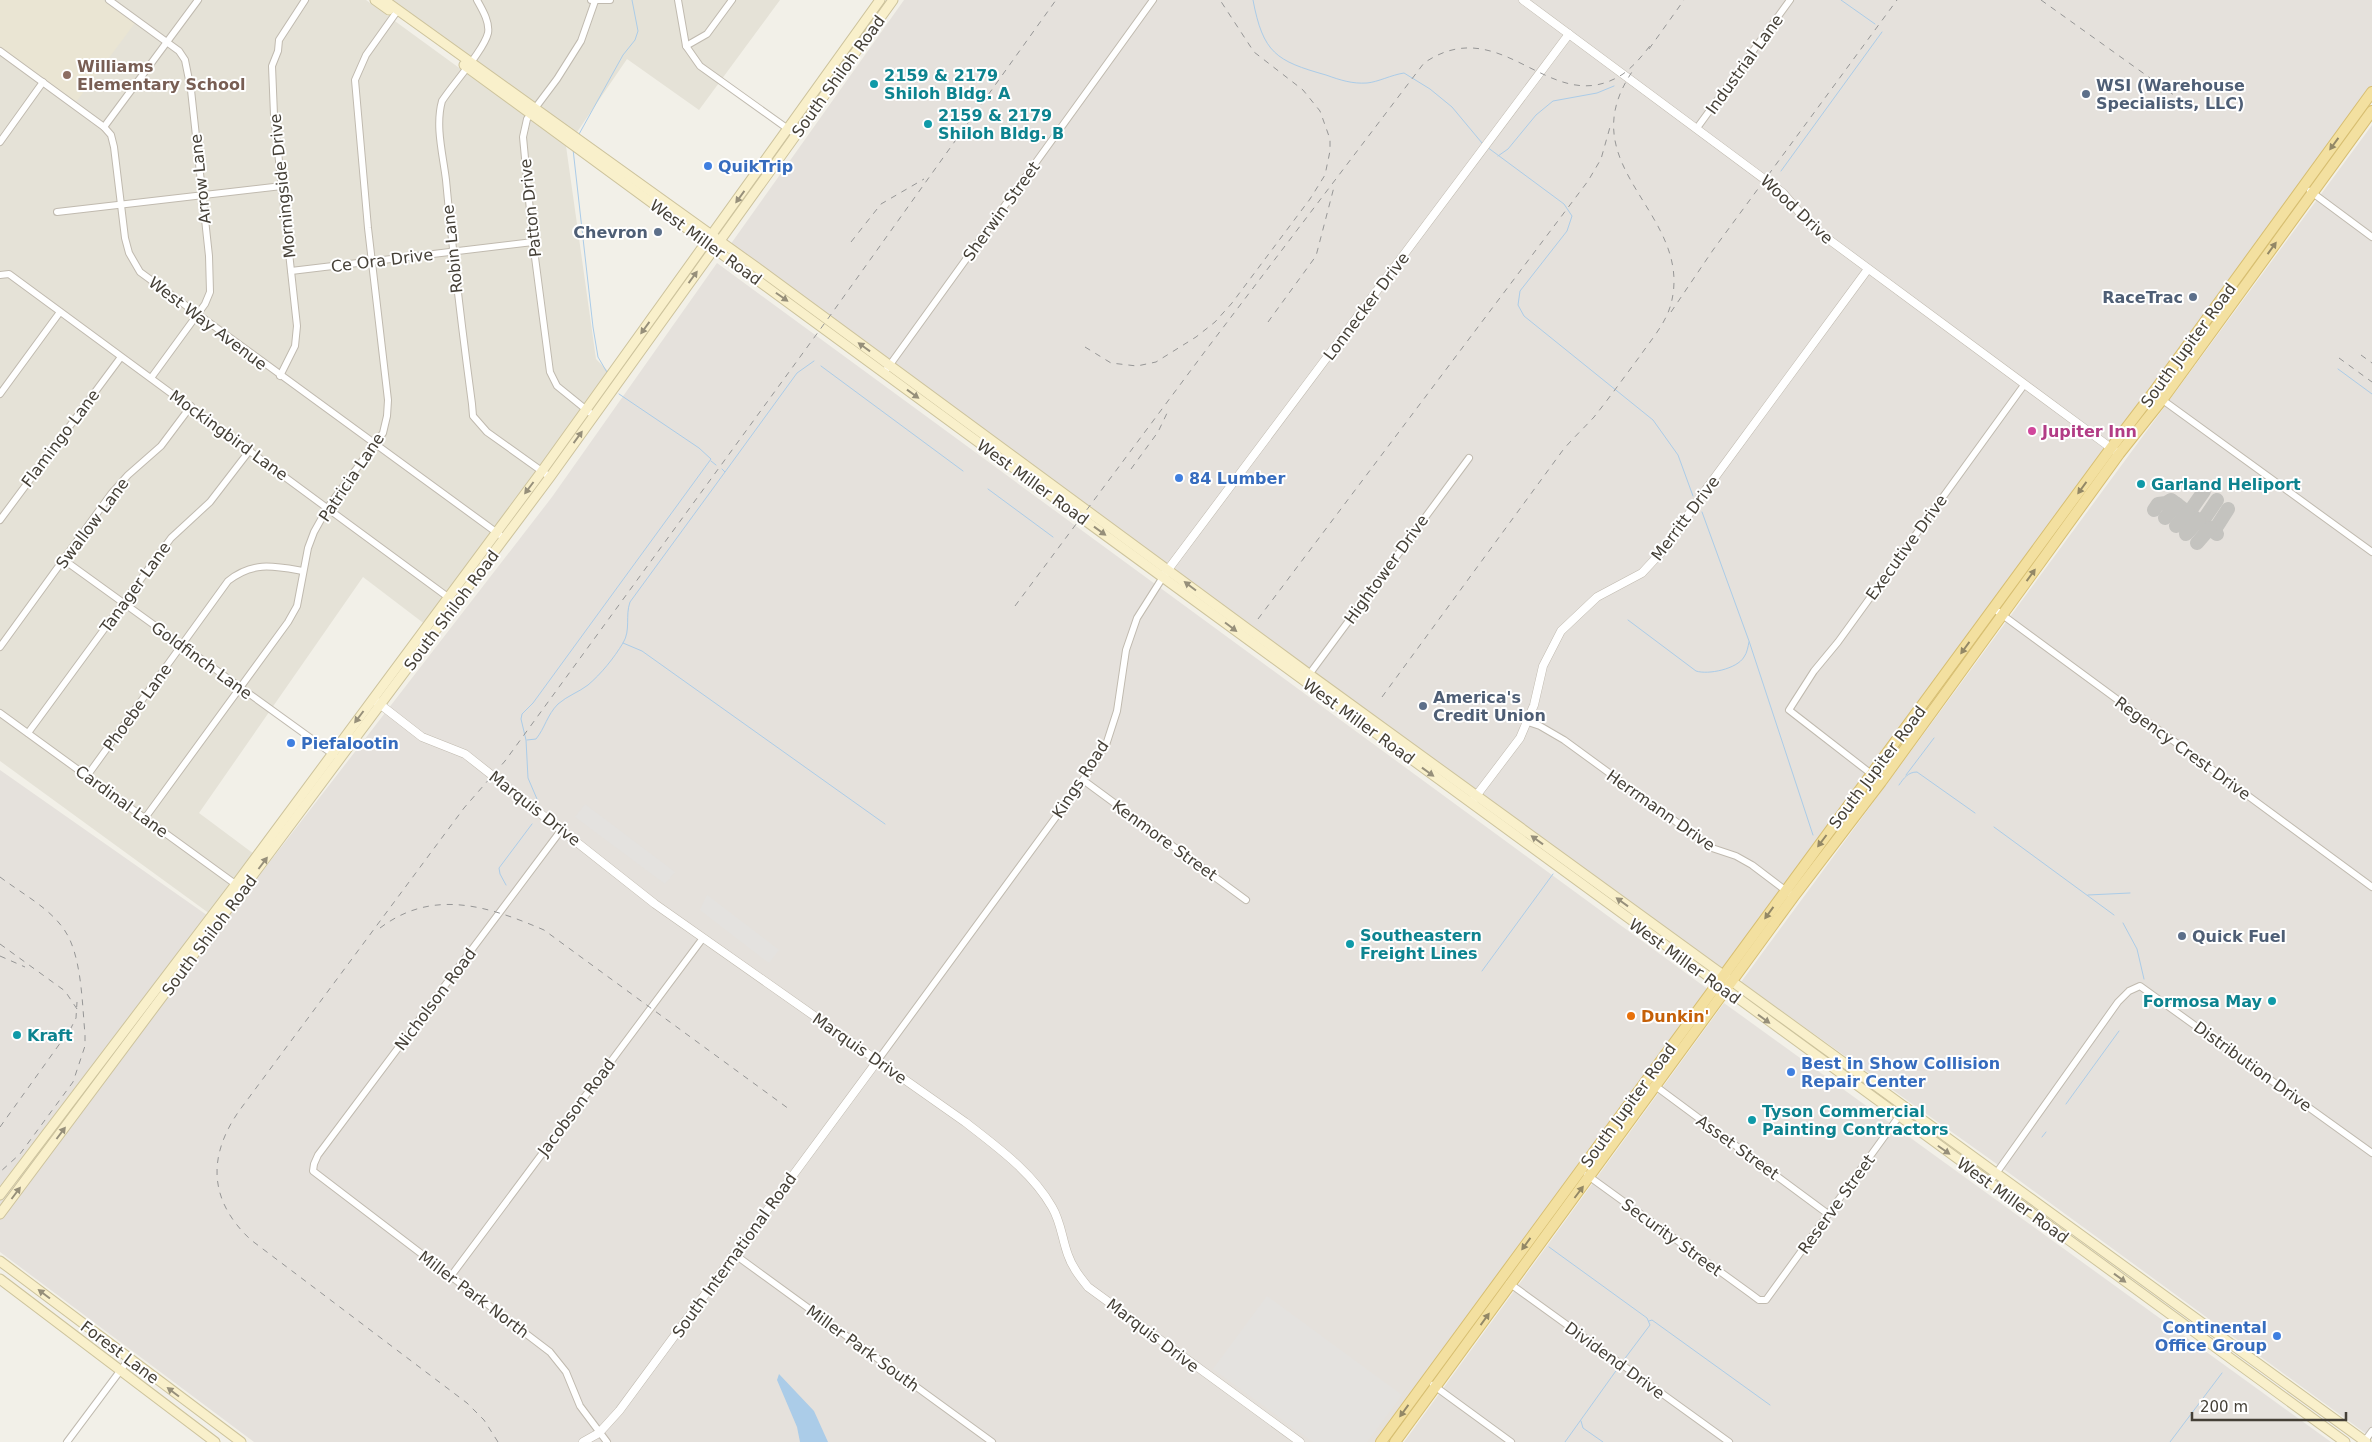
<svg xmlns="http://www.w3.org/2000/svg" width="2372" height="1442" font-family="'DejaVu Sans',sans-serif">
	<rect width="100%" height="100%" fill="#f2f0e8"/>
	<!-- residential -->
	<g fill="#e5e2d7">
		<polygon points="0,0 366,0 566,146 596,359 610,373 426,625 363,577 199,813 254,854 210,914 0,761"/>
		<polygon points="390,0 780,0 699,110 627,59 575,135"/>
	</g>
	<!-- industrial -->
	<g fill="#e5e1dc">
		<polygon points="904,0 2372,0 2372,87 1722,972 730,245"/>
		<polygon points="2372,125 2372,1438 1994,1162 1741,982"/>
		<polygon points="717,263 1709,990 1376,1442 254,1442 0,1252 0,770 221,925 552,497"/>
		<polygon points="1724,1003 2331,1442 1404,1442"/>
	</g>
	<!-- education -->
	<polygon fill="#eae5d3" points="0,0 103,0 135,23 76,102 0,47"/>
	<!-- parking -->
	<g fill="#e4e2df">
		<polygon points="585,804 675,872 665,884 575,817"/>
		<polygon points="707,895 779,950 769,963 700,910"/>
		<polygon points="1267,1296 1402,1395 1367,1442 1313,1442 1213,1369"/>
	</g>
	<!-- water -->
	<polygon fill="#abcce8" points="779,1374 814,1411 828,1442 800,1442 797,1427 777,1380"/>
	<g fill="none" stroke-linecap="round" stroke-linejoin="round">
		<!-- stream -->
		<g stroke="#abcce8" stroke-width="1">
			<path d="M1253,0c10,53 23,61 73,75 14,5 26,9 41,8 11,-1 24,-8 37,-10l26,16 22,18 30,36"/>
			<polyline points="1841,0 1875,24"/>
			<polyline points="578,136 623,55 635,40 638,31 632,0"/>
			<polyline points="1487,147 1564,204 1572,216 1567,231 1520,291 1518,305 1524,316 1653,420 1678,455 1693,496"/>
			<polyline points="573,149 593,327 598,357 608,374"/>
			<polyline points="1498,156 1508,149 1536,115 1553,101 1597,93 1614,86"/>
			<polyline points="1781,171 1882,32"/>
			<polyline points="821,366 963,471"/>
			<polyline points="2338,369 2372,394"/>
			<polyline points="711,461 716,465"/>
			<polyline points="722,469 725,472 797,373 814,361"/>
			<polyline points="988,489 1053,537"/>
			<polyline points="1702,512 1749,641 1813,835"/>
			<path d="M1628,620l68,51c12,4 41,-2 48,-14 3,-4 4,-10 5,-15"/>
			<polyline points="623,643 642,651 885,824"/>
			<path d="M527,740l9,-1c9,-11 11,-24 22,-35 9,-8 21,-12 30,-19 13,-11 26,-27 35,-42 8,-13 2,-27 7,-41l95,-130"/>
			<polyline points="1906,775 1934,738"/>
			<path d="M1899,785c5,-7 9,-13 18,-13l58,41"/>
			<polyline points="537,799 528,778 526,740 521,719 522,714 533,703 711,459 699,448 619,394"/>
			<polyline points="1994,827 2114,915"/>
			<polyline points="506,885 500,874 499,868 532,824"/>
			<polyline points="2088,895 2130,893"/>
			<polyline points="2123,923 2137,949 2144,979"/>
			<polyline points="1482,971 1553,874"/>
			<polyline points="2066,1104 2119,1031"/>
			<polyline points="2042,1137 2046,1132"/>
			<polyline points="1549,1247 1647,1318 1650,1325 1623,1361"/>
			<polyline points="1649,1321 1652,1320 1770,1405"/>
			<polyline points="1581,1421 1583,1428 1603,1442"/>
			<polyline points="1565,1442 1618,1368"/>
			<polyline points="2170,1442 2222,1373"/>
		</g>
		<!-- taxiway -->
		<g stroke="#c4c3bf" stroke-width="14">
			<polyline points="2154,510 2158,504 2166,503 2171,500 2217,534"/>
			<polyline points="2190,514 2190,511 2204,491"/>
			<polyline points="2165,518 2177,504"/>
			<polyline points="2202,522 2217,500"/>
			<polyline points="2176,526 2188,512"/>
			<polyline points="2214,531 2228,509"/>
			<polyline points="2186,534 2199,520"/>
			<polyline points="2197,543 2210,528"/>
		</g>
		<defs>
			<g id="minor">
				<polyline points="109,0 179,51 185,60 191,90 209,256 210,292 205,304 151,378"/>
				<path d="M477,0c5,9 13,22 11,33 -4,17 -35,51 -46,68 -7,25 1,54 4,79 7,75 16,149 26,224l1,12 14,16 63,45"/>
				<polyline points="591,0 610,0"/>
				<polyline points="678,0 686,46 700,66 795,134"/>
				<polyline points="686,46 707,34 732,0"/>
				<polyline points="0,51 104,127 111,135 114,147 125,238 129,253 140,272 500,535"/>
				<polyline points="104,127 198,0"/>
				<polyline points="1697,128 1790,0"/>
				<polyline points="0,142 43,82"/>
				<polyline points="2310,191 2372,237"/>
				<polyline points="57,212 282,186"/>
				<polyline points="291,271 533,242"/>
				<polyline points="0,275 9,274 456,603"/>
				<polyline points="884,373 1153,0"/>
				<polyline points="280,376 295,346 297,326 274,115 272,66 278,51 279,40 305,0"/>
				<polyline points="2153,393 2372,552"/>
				<polyline points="0,394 60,312"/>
				<polyline points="594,416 557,386 550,372 533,242 523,137 527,119 557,79 581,41 595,1"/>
				<polyline points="0,520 121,357"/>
				<polyline points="64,560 334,755"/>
				<polyline points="1993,608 2372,887"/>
				<polyline points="0,647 111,494 128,475 161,446 191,406"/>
				<polyline points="1308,676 1469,458"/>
				<polyline points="0,713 238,886"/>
				<polyline points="1528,722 1540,726 1564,740 1712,848 1736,856 1752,865 1789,893"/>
				<polyline points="28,733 171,538 210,502 250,450"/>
				<path d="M87,776l141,-195c25,-20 46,-15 75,-10"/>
				<polyline points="1874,776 1789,710 1814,671 1838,642 2024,385"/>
				<polyline points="1083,780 1246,900"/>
				<polyline points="145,818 288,622 297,606 308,548 314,532 328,507 383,433 387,416 388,400 368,228 355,80 366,55 398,10"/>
				<polyline points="562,829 318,1155 314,1164 313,1171 550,1352 566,1372 580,1406 607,1442"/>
				<polyline points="878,1060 1083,780 1106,745 1117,711 1126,650 1137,618 1163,577"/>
				<polyline points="1654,1085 1828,1214"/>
				<polyline points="1587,1175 1751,1294 1759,1300 1766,1300 1905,1108"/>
				<polyline points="1990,1182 2118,1002 2129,991 2140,986 2372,1153"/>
				<polyline points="734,1254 992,1442"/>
				<polyline points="451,1276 703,938"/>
				<polyline points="1509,1283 1729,1442"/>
				<polyline points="1433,1385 1511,1442"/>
				<polyline points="67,1442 129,1359"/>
				<polyline points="2364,1442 2372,1431"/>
			</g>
			<g id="tertiary">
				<polyline points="1523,0 1783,193 1812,227 2115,451"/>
				<polyline points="1164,575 1569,34"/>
				<path d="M377,702l45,35 43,17 190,150 310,218c32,25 67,50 87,85 9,15 10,32 16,48 4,12 12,22 20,32l212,155"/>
				<polyline points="1473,800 1520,738 1534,705 1543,666 1561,631 1597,597 1642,573 1667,546 1699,499 1868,269"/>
				<polyline points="583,1442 599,1433 619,1411 878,1060"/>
			</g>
			<g id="secondary">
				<polyline points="375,0 389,10"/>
				<polyline points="384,0 756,267 1309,674 2366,1442"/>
				<path d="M464,65c627,459 1252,920 1881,1377"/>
				<polyline points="0,1195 236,884 542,471 880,0"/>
				<polyline points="0,1214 550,477 893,0"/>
				<polyline points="0,1261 241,1442"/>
				<polyline points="0,1279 215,1442"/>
			</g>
			<g id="primary">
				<polyline points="1381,1442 2111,448 2153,393 2372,92"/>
				<polyline points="1395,1442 1794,896 1881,782 2119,454 2162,400 2372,111"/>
			</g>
		</defs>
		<!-- minor casing -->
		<use href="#minor" stroke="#c0baaf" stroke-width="8"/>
		<!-- tertiary casing -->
		<use href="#tertiary" stroke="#c0baaf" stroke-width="9"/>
		<!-- secondary casing -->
		<use href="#secondary" stroke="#cdc39c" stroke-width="11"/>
		<!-- primary casing -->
		<use href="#primary" stroke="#d7be71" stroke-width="12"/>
		<!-- minor -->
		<use href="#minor" stroke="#fff" stroke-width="6"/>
		<!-- tertiary -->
		<use href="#tertiary" stroke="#fff" stroke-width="8"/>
		<!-- secondary -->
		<use href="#secondary" stroke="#f9f0cb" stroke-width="9"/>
		<!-- primary -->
		<use href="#primary" stroke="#f3e0a0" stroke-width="10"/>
		<!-- rail -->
		<g stroke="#969696" stroke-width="1" stroke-dasharray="6 6" stroke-linecap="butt">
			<polyline points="2041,0 2192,108"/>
			<polyline points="1649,49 1684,0"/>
			<polyline points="851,242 881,204 924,179"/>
			<polyline points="1671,312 1713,250 1897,0"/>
			<polyline points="1268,322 1316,256 1334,187"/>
			<polyline points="1085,347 1111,363 1137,366 1156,362 1196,337 1215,322 1232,303 1310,199 1325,175 1330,151 1330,139 1320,111 1303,90 1254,52 1220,0"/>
			<polyline points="2361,355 2372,363"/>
			<polyline points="2339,358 2372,382"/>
			<polyline points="1131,469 1158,432 1169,409"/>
			<path d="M1015,606l191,-256 218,-287c79,-54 127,58 199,11 11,-8 21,-20 29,-31"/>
			<polyline points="1258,619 1588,181 1601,159 1610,127"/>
			<path d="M1382,697l181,-247c10,-12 21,-22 31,-33 16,-20 31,-41 46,-61 11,-16 26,-33 31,-52 24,-92 -106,-137 -37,-235"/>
			<path d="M0,877c21,16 48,30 63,51 19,25 19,76 22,106v12l-12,36 -53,72 -20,18"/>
			<path d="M380,928c53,-40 108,-22 164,2l245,179"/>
			<polyline points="0,944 65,991 77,1009"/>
			<polyline points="0,956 25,967"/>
			<polyline points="0,1127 71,1028 76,1018 77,1002"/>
			<path d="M498,1442l-14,-22 -17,-17 -216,-163c-42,-39 -44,-83 -12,-129l225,-303 41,-47 322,-441 229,-320"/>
		</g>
	</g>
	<!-- one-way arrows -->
	<defs><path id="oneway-solid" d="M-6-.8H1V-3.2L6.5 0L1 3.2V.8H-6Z" transform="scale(1.25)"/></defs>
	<g fill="#938866">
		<use href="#oneway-solid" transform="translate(2334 144) rotate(126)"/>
		<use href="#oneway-solid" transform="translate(2272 248) rotate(-54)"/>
		<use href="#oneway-solid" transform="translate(2082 488) rotate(126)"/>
		<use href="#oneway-solid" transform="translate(2031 575) rotate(-54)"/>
		<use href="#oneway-solid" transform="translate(1965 648) rotate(126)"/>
		<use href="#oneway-solid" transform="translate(1822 841) rotate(127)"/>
		<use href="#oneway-solid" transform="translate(1769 913) rotate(126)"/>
		<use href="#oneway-solid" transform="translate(1579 1192) rotate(-53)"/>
		<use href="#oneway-solid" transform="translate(1526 1244) rotate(126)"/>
		<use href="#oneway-solid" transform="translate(1485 1319) rotate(-54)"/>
		<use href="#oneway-solid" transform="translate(1404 1411) rotate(126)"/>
	</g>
	<g fill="#968f7a">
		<use href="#oneway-solid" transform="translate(740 197) rotate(126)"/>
		<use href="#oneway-solid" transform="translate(693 277) rotate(-54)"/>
		<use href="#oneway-solid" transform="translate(782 297) rotate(35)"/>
		<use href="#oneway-solid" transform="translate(645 328) rotate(126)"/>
		<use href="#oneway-solid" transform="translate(864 347) rotate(-144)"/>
		<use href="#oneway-solid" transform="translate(913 394) rotate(36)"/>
		<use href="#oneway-solid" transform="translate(578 437) rotate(-54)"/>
		<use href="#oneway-solid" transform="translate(529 488) rotate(127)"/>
		<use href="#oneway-solid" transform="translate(1100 531) rotate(36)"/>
		<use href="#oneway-solid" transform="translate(1190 586) rotate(-143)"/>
		<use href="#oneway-solid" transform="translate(1231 627) rotate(37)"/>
		<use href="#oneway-solid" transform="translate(359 717) rotate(127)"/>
		<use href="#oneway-solid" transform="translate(1428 772) rotate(36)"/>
		<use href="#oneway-solid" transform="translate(1537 840) rotate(-144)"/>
		<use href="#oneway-solid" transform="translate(263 863) rotate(-53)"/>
		<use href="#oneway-solid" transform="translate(1622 902) rotate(-144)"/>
		<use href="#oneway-solid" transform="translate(1764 1019) rotate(36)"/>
		<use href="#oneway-solid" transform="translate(61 1133) rotate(-53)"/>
		<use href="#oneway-solid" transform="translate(1944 1150) rotate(35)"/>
		<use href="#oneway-solid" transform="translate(16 1193) rotate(-53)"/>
		<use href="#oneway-solid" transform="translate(2120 1278) rotate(36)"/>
		<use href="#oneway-solid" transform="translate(44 1294) rotate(-143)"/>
		<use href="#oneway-solid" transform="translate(173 1392) rotate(-143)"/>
	</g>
	<!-- markers -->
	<circle fill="#8d6e63" stroke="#fff" stroke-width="2" cx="67" cy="75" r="5"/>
	<g fill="#0f9aa8" stroke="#fff" stroke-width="2">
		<circle cx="874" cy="84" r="5"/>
		<circle cx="928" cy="124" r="5"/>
		<circle cx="2141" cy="484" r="5"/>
		<circle cx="1350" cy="944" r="5"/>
		<circle cx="2272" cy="1001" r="5"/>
		<circle cx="17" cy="1035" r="5"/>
		<circle cx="1752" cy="1120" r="5"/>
	</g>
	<g fill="#5c6f8a" stroke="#fff" stroke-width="2">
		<circle cx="2086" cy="94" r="5"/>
		<circle cx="658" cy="232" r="5"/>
		<circle cx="2193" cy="297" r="5"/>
		<circle cx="1423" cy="706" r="5"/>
		<circle cx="2182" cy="936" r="5"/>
	</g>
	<g fill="#3f7fe0" stroke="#fff" stroke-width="2">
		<circle cx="708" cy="166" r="5"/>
		<circle cx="1179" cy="478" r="5"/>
		<circle cx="291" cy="743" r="5"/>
		<circle cx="1791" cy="1072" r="5"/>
		<circle cx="2277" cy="1336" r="5"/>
	</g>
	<circle fill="#d1479c" stroke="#fff" stroke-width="2" cx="2032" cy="431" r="5"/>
	<circle fill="#e8710a" stroke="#fff" stroke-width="2" cx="1631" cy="1016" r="5"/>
	<g text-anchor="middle" stroke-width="4" stroke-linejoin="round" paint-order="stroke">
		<!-- street labels -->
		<g font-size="16" fill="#454037" stroke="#fff">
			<text transform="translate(1744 64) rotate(-54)" y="6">Industrial Lane</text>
			<text transform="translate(838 76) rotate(-54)" y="6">South Shiloh Road</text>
			<text transform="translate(200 179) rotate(-96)" y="6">Arrow Lane</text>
			<text transform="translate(282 186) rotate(-96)" y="6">Morningside Drive</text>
			<text transform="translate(530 208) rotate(-96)" y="6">Patton Drive</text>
			<text transform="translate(1797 209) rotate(43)" y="6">Wood Drive</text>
			<text transform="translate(1001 211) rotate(-54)" y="6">Sherwin Street</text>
			<text transform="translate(706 242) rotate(36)" y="6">West Miller Road</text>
			<text transform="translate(452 249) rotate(-96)" y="6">Robin Lane</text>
			<text transform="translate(382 260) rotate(-7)" y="6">Ce Ora Drive</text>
			<text transform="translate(1366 306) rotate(-53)" y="6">Lonnecker Drive</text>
			<text transform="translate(208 323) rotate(37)" y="6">West Way Avenue</text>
			<text transform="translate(2188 345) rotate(-54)" y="6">South Jupiter Road</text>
			<text transform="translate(229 435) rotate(36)" y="6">Mockingbird Lane</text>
			<text transform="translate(60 438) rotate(-53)" y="6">Flamingo Lane</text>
			<text transform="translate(351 477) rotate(-56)" y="6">Patricia Lane</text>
			<text transform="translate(1033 482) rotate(36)" y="6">West Miller Road</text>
			<text transform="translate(1685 518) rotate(-53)" y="6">Merritt Drive</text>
			<text transform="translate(92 523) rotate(-53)" y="6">Swallow Lane</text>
			<text transform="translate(1906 547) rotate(-54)" y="6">Executive Drive</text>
			<text transform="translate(1386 569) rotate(-54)" y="6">Hightower Drive</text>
			<text transform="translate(135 587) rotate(-54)" y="6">Tanager Lane</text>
			<text transform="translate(451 610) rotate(-53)" y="6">South Shiloh Road</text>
			<text transform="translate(202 660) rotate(36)" y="6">Goldfinch Lane</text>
			<text transform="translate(137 707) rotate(-54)" y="6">Phoebe Lane</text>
			<text transform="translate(1359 721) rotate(36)" y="6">West Miller Road</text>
			<text transform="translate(2183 748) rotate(36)" y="6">Regency Crest Drive</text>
			<text transform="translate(1877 767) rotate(-53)" y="6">South Jupiter Road</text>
			<text transform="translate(1080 779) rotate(-57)" y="6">Kings Road</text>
			<text transform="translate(122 801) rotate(36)" y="6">Cardinal Lane</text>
			<text transform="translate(535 808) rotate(38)" y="6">Marquis Drive</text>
			<text transform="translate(1661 810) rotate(35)" y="6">Herrmann Drive</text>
			<text transform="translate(1165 840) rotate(36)" y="6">Kenmore Street</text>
			<text transform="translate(209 935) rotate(-53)" y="6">South Shiloh Road</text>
			<text transform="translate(1685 961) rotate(36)" y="6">West Miller Road</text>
			<text transform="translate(435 999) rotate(-53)" y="6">Nicholson Road</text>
			<text transform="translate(860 1048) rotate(35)" y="6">Marquis Drive</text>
			<text transform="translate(2253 1066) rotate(36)" y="6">Distribution Drive</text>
			<text transform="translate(1628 1105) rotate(-54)" y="6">South Jupiter Road</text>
			<text transform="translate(576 1107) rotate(-53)" y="6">Jacobson Road</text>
			<text transform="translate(1738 1147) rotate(36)" y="6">Asset Street</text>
			<text transform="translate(2013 1200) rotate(36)" y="6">West Miller Road</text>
			<text transform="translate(1836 1204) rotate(-54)" y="6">Reserve Street</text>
			<text transform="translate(1672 1237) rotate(36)" y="6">Security Street</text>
			<text transform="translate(734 1255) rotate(-54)" y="6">South International Road</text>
			<text transform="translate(474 1294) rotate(37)" y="6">Miller Park North</text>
			<text transform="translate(1153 1335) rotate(37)" y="6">Marquis Drive</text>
			<text transform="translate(863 1348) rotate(36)" y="6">Miller Park South</text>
			<text transform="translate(120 1352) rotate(37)" y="6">Forest Lane</text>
			<text transform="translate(1615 1360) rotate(36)" y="6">Dividend Drive</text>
		</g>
		<!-- education labels -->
		<g font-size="16" font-weight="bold" fill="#785e54" stroke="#fff" text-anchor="start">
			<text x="77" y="72">Williams<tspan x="77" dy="18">Elementary School</tspan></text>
		</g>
		<!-- culture labels -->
		<g font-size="16" font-weight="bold" fill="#0d838f" stroke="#fff" text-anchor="start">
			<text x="884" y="81">2159 &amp; 2179<tspan x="884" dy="18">Shiloh Bldg. A</tspan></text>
			<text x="938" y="121">2159 &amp; 2179<tspan x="938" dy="18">Shiloh Bldg. B</tspan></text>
			<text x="2151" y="490">Garland Heliport</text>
			<text x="1360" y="941">Southeastern<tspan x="1360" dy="18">Freight Lines</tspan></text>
			<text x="2262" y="1007" text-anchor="end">Formosa May</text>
			<text x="27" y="1041">Kraft</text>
			<text x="1762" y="1117">Tyson Commercial<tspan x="1762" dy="18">Painting Contractors</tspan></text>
		</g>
		<!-- service labels -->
		<g font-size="16" font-weight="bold" fill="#4e5e75" stroke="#fff" text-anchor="start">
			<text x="2096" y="91">WSI (Warehouse<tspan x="2096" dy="18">Specialists, LLC)</tspan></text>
			<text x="648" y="238" text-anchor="end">Chevron</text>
			<text x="2183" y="303" text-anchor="end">RaceTrac</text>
			<text x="1433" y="703">America's<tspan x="1433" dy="18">Credit Union</tspan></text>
			<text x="2192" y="942">Quick Fuel</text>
		</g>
		<!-- shop labels -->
		<g font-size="16" font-weight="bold" fill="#366cbe" stroke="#fff" text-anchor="start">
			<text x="718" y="172">QuikTrip</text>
			<text x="1189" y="484">84 Lumber</text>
			<text x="301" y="749">Piefalootin</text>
			<text x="1801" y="1069">Best in Show Collision<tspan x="1801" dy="18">Repair Center</tspan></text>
			<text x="2267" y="1333" text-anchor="end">Continental<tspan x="2267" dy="18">Office Group</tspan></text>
		</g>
		<!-- hotel labels -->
		<g font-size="16" font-weight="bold" fill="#b23c85" stroke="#fff" text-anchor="start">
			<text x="2042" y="437">Jupiter Inn</text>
		</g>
		<!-- food labels -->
		<g font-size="16" font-weight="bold" fill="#c56008" stroke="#fff" text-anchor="start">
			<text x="1641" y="1022">Dunkin'</text>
		</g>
	</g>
	<!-- scale -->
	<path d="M2192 1412v8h154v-8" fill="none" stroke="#454037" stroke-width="2.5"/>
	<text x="2200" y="1412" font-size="15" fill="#454037" stroke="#ffffff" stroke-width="4" paint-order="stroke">200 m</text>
</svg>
